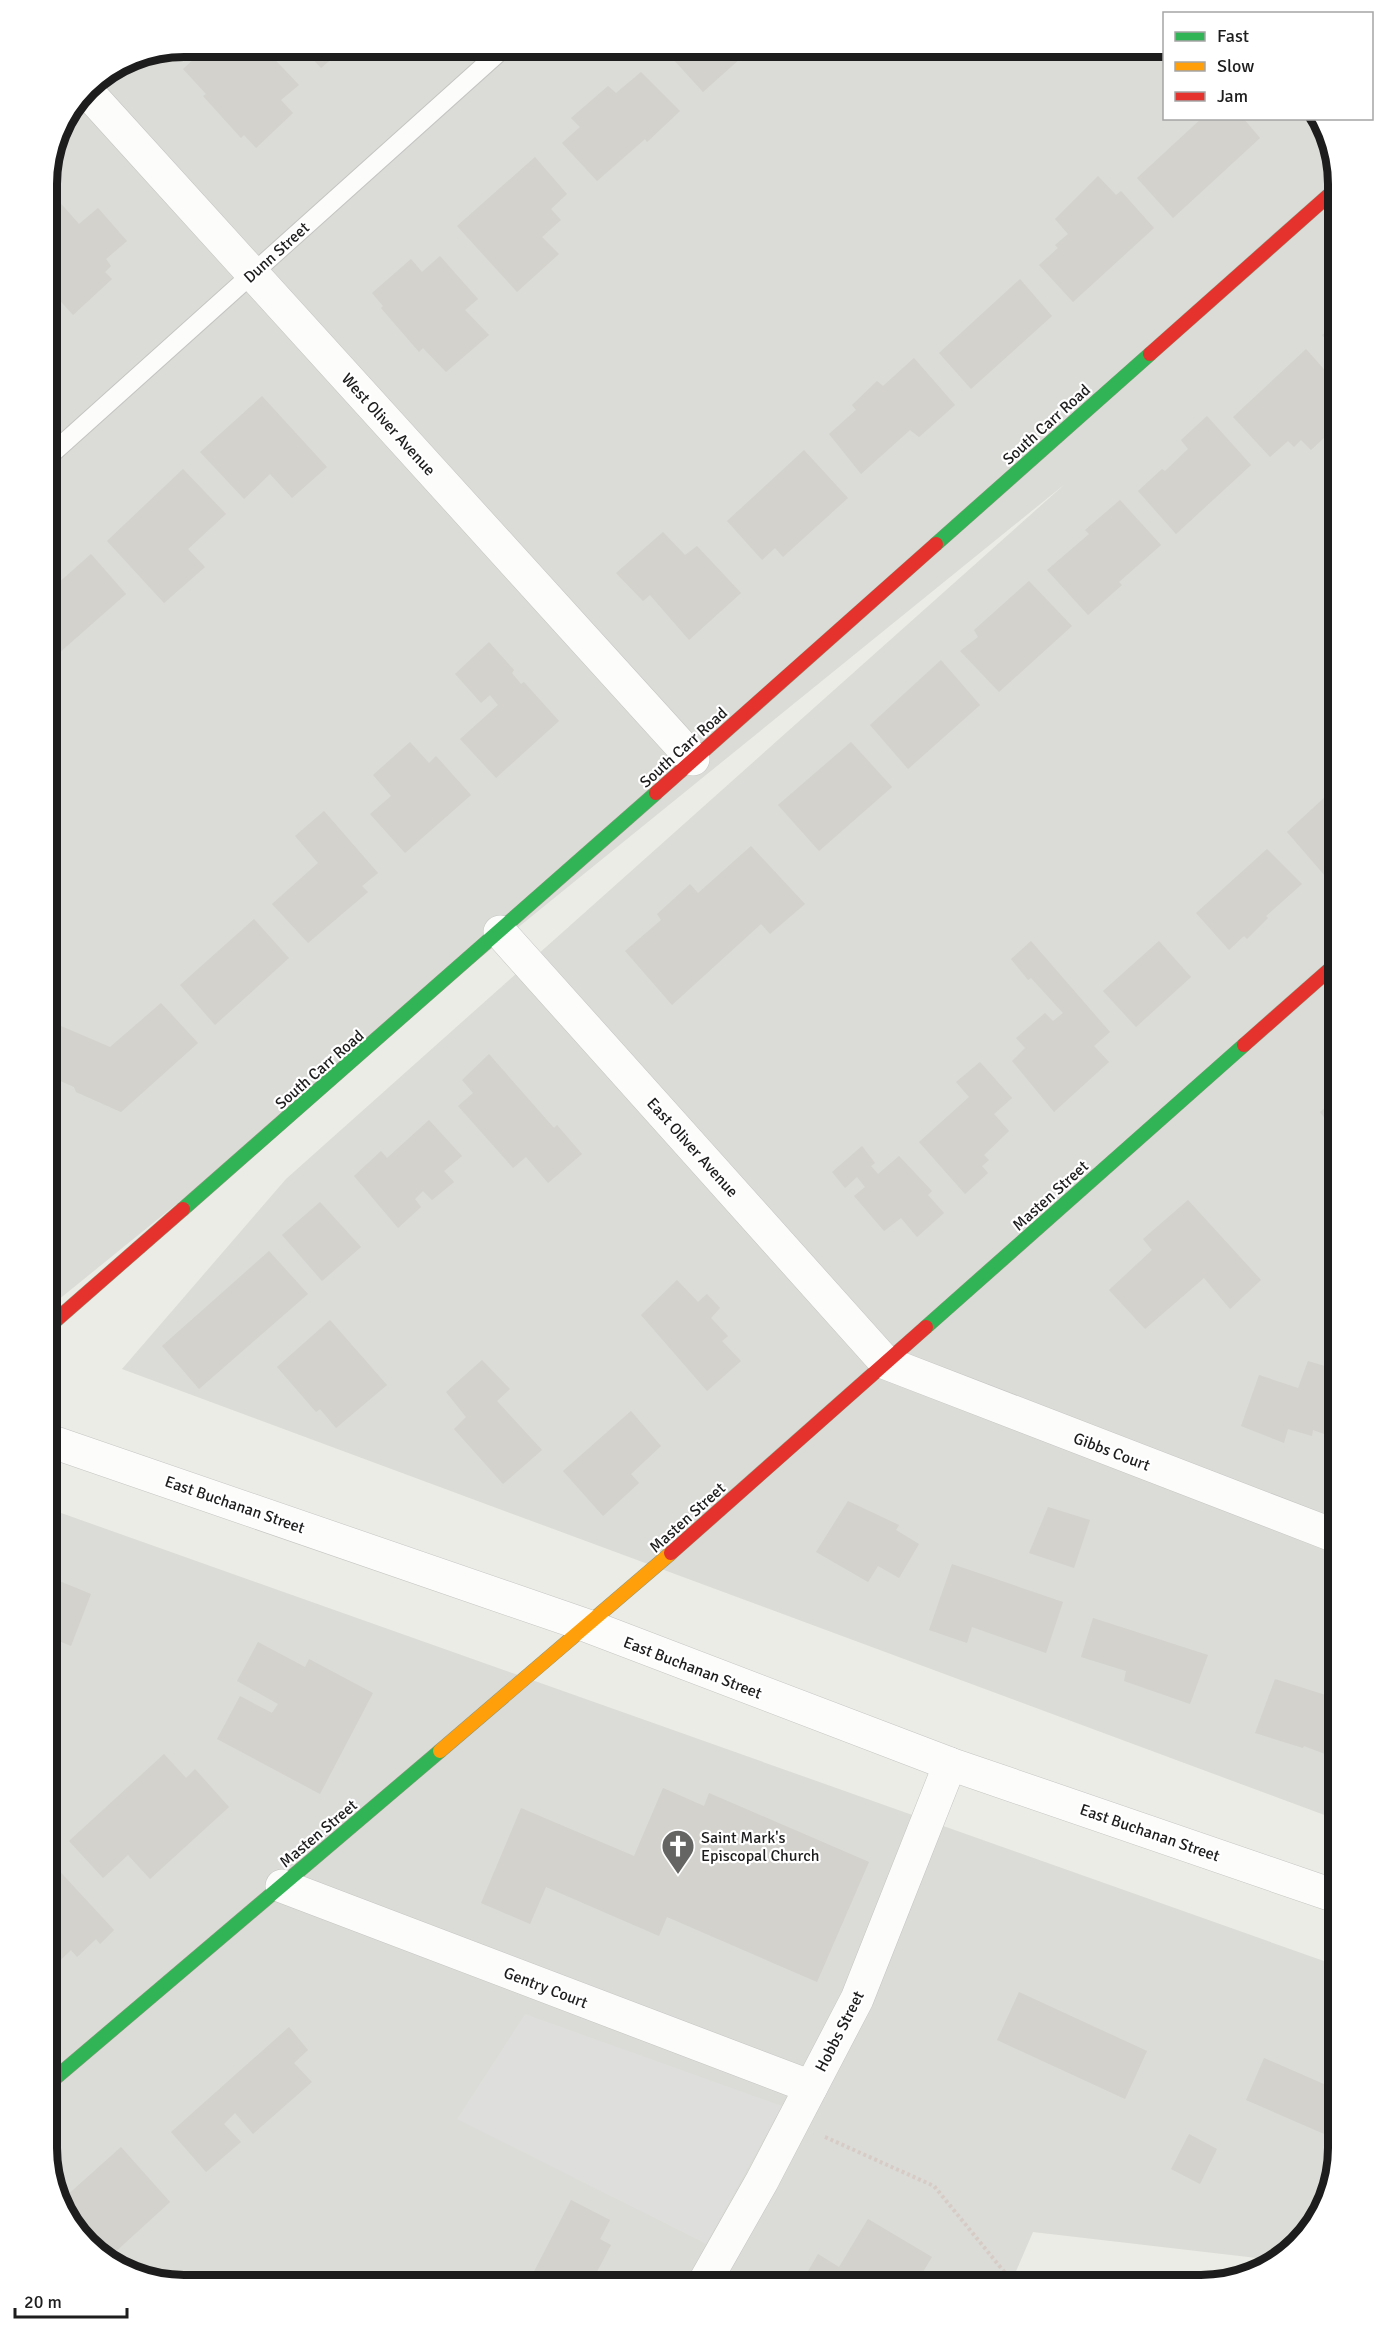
<svg xmlns="http://www.w3.org/2000/svg" width="1385" height="2332" font-family="Signika,sans-serif">
	<rect width="100%" height="100%" fill="#ecece6"/>
	<!-- residential -->
	<g fill="#dbdbd7">
		<polygon points="184,47 1164,47 1164,118 1320,119 1324,124 1338,184 1338,1820 122,1369 286,1179 1065,484 47,1309 47,175 61,124 87,87 132,57"/>
		<polygon points="47,1508 1338,1966 1338,2148 1315,2224 1275,2260 1033,2232 1010,2285 175,2285 107,2262 61,2208 47,2148"/>
	</g>
	<!-- parking -->
	<polygon fill="#dededc" points="525,2014 782,2106 706,2244 457,2119"/>
	<!-- building -->
	<g fill="#d3d2cd">
		<polygon points="207,47 263,47 299,85 281,100 293,113 256,148 244,135 241,138 203,96 206,94 183,69"/>
		<polygon points="302,47 345,47 321,68"/>
		<polygon points="662,47 767,47 757,57 751,49 703,92"/>
		<polygon points="641,72 680,111 647,142 645,139 597,181 562,143 580,127 571,118 608,86 616,93"/>
		<polygon points="1202,118 1243,118 1260,138 1173,218 1137,178"/>
		<polygon points="535,157 567,194 551,209 561,220 542,237 559,254 517,292 457,226"/>
		<polygon points="1098,176 1116,195 1121,191 1154,228 1073,302 1039,265 1058,248 1055,245 1068,234 1055,219"/>
		<polygon points="47,188 79,224 98,208 127,241 106,259 111,266 105,272 112,279 73,315 47,286"/>
		<polygon points="440,256 478,299 465,310 489,335 446,372 423,348 419,352 381,308 383,306 372,293 411,259 422,272"/>
		<polygon points="1020,279 1052,316 971,389 939,353"/>
		<polygon points="1338,322 1338,354 1322,335"/>
		<polygon points="1306,349 1338,385 1338,403 1326,415 1337,426 1311,450 1301,440 1294,447 1288,441 1270,457 1233,417"/>
		<polygon points="914,358 955,405 919,437 910,430 861,474 829,434 856,410 852,405 877,381 883,386"/>
		<polygon points="262,396 327,467 292,498 270,474 244,499 200,452"/>
		<polygon points="1207,416 1251,465 1176,534 1138,491 1162,469 1165,471 1188,449 1181,440"/>
		<polygon points="804,450 848,498 783,557 775,548 762,560 727,521"/>
		<polygon points="183,469 226,514 188,549 205,567 164,603 107,541"/>
		<polygon points="1120,500 1161,545 1119,582 1122,585 1088,615 1047,570 1089,534 1085,530"/>
		<polygon points="663,532 685,555 697,546 741,593 689,640 650,595 643,601 616,573"/>
		<polygon points="91,554 126,594 50,661 47,658 47,593"/>
		<polygon points="1029,581 1072,626 999,692 960,651 978,637 974,630"/>
		<polygon points="489,642 514,670 512,673 521,684 524,682 559,721 496,778 460,739 498,705 490,695 481,703 455,674"/>
		<polygon points="941,660 980,705 908,769 870,725"/>
		<polygon points="410,742 429,763 436,756 471,795 405,853 370,814 391,796 373,775"/>
		<polygon points="851,742 892,787 819,851 778,805"/>
		<polygon points="1338,785 1338,865 1326,877 1287,832"/>
		<polygon points="324,811 378,873 362,886 368,892 308,943 272,904 318,863 295,836"/>
		<polygon points="751,846 805,904 770,934 761,924 672,1005 625,951 661,920 657,914 690,884 698,893"/>
		<polygon points="1267,849 1302,884 1266,916 1268,918 1247,939 1244,936 1229,950 1196,913"/>
		<polygon points="254,919 289,958 215,1025 180,985"/>
		<polygon points="1031,941 1110,1032 1094,1046 1109,1062 1054,1112 1012,1061 1025,1048 1016,1038 1045,1013 1053,1021 1063,1013 1031,978 1028,980 1011,959"/>
		<polygon points="1159,941 1191,977 1136,1027 1103,991"/>
		<polygon points="161,1003 198,1043 121,1112 76,1092 74,1087 47,1075 47,1020 110,1047"/>
		<polygon points="489,1054 554,1128 557,1125 582,1154 548,1183 526,1157 513,1168 458,1106 473,1093 462,1080"/>
		<polygon points="980,1062 1012,1098 994,1114 1009,1131 984,1155 989,1160 982,1166 988,1173 965,1194 919,1142 969,1097 956,1082"/>
		<polygon points="1338,1097 1338,1135 1320,1112"/>
		<polygon points="429,1120 462,1156 444,1171 454,1182 432,1200 423,1191 415,1199 421,1207 398,1228 354,1176 381,1151 387,1158"/>
		<polygon points="862,1146 875,1163 871,1166 878,1174 899,1156 932,1191 928,1195 944,1213 917,1237 901,1218 884,1231 854,1196 865,1187 857,1177 845,1188 832,1172"/>
		<polygon points="1188,1200 1261,1280 1230,1309 1204,1278 1145,1329 1109,1290 1152,1250 1143,1239"/>
		<polygon points="320,1202 361,1247 322,1281 282,1235"/>
		<polygon points="269,1251 308,1294 199,1389 162,1346"/>
		<polygon points="677,1280 698,1302 707,1294 720,1308 711,1318 728,1336 722,1341 741,1361 707,1391 641,1315"/>
		<polygon points="330,1320 387,1385 336,1428 320,1409 316,1412 277,1367"/>
		<polygon points="482,1360 510,1389 497,1401 542,1450 503,1484 454,1429 466,1417 446,1392"/>
		<polygon points="1308,1361 1338,1370 1338,1439 1313,1430 1312,1436 1288,1429 1284,1443 1241,1426 1259,1375 1298,1388"/>
		<polygon points="631,1411 661,1446 631,1474 639,1483 603,1516 563,1471"/>
		<polygon points="848,1501 899,1525 896,1530 919,1544 899,1578 878,1566 868,1582 816,1552"/>
		<polygon points="1048,1507 1090,1520 1074,1568 1029,1553"/>
		<polygon points="952,1564 1063,1602 1046,1653 972,1627 967,1643 929,1630"/>
		<polygon points="47,1576 91,1594 71,1646 47,1636"/>
		<polygon points="1093,1618 1208,1655 1190,1704 1124,1681 1126,1671 1081,1657"/>
		<polygon points="258,1642 305,1667 309,1659 373,1693 320,1794 217,1739 240,1696 272,1713 278,1704 237,1681"/>
		<polygon points="1275,1679 1338,1699 1338,1759 1304,1746 1303,1748 1255,1733"/>
		<polygon points="164,1754 186,1778 195,1769 229,1807 150,1879 128,1855 103,1878 69,1841"/>
		<polygon points="663,1788 704,1806 709,1793 869,1862 817,1982 667,1917 659,1936 546,1887 530,1924 481,1903 521,1808 634,1856"/>
		<polygon points="52,1863 114,1930 100,1944 96,1939 77,1957 71,1950 47,1973 47,1868"/>
		<polygon points="1019,1992 1147,2051 1125,2099 997,2040"/>
		<polygon points="289,2027 308,2050 294,2063 312,2082 253,2134 235,2113 224,2124 241,2142 206,2172 171,2132"/>
		<polygon points="1338,2056 1338,2140 1246,2100 1264,2058 1326,2085"/>
		<polygon points="1189,2134 1217,2149 1200,2184 1171,2169"/>
		<polygon points="121,2147 170,2202 113,2254 64,2198"/>
		<polygon points="571,2200 610,2220 600,2239 611,2245 590,2285 527,2285"/>
		<polygon points="868,2219 932,2257 915,2285 800,2285 818,2254 839,2267"/>
	</g>
	<g fill="none" stroke-linecap="round" stroke-linejoin="round">
		<defs>
			<polyline id="lane" points="47,458 505,47"/>
			<g id="street">
				<polyline points="85,89 693,759"/>
				<polyline points="500,932 886,1363 1338,1537"/>
				<polyline points="47,1440 588,1626 950,1764 1338,1897"/>
				<polyline points="282,1886 811,2087"/>
				<polyline points="703,2285 762,2181 857,1999 950,1764"/>
			</g>
			<g id="fast">
				<polyline points="936,544 1150,354"/>
				<polyline points="183,1209 656,793"/>
				<polyline points="926,1327 1244,1045"/>
				<polyline points="47,2085 440,1751"/>
			</g>
			<polyline id="slow" points="440,1751 671,1553"/>
			<g id="jam">
				<polyline points="1150,354 1338,187"/>
				<polyline points="656,793 936,544"/>
				<polyline points="1244,1045 1338,962"/>
				<polyline points="47,1328 183,1209"/>
				<polyline points="671,1553 926,1327"/>
			</g>
		</defs>
		<!-- lane casing -->
		<use href="#lane" stroke="#c4c4c2" stroke-width="20"/>
		<!-- street casing -->
		<use href="#street" stroke="#c4c4c2" stroke-width="34"/>
		<!-- fast casing -->
		<use href="#fast" stroke="#90977d" stroke-width="15"/>
		<!-- slow casing -->
		<use href="#slow" stroke="#90977d" stroke-width="15"/>
		<!-- jam casing -->
		<use href="#jam" stroke="#90977d" stroke-width="15"/>
		<!-- path -->
		<polyline stroke="#d7cbc5" stroke-width="4" stroke-dasharray="3 3" stroke-linecap="butt" points="825,2137 934,2186 1015,2285"/>
		<!-- lane -->
		<use href="#lane" stroke="#fcfcfb" stroke-width="18"/>
		<!-- street -->
		<use href="#street" stroke="#fcfcfb" stroke-width="33"/>
		<!-- fast -->
		<use href="#fast" stroke="#30b455" stroke-width="14"/>
		<!-- slow -->
		<use href="#slow" stroke="#ff9f0a" stroke-width="14"/>
		<!-- jam -->
		<use href="#jam" stroke="#e5322d" stroke-width="14"/>
	</g>
	<!-- icons -->
	<defs>
		<symbol id="church-pin" viewBox="-11 -11 22 30"><path d="M0 17L-7.5 6A9.5 9.5 0 1 1 7.5 6Z" fill="#656563" stroke="#fff"/><path d="M-1.2-6h2.4v3.5h3.3v2.4h-3.3V6h-2.4V-.1h-3.3v-2.4h3.3Z" fill="#fff"/></symbol>
	</defs>
	<g fill-rule="evenodd">
		<use href="#church-pin" x="659" y="1827" width="38" height="52"/>
	</g>
	<g text-anchor="middle" stroke-width="4.5" stroke-linejoin="round" paint-order="stroke">
		<!-- street labels -->
		<g font-size="16" fill="#1d1d1d" stroke="#fff">
			<text transform="translate(276 252) rotate(-42)" y="6">Dunn Street</text>
			<text transform="translate(389 424) rotate(48)" y="6">West Oliver Avenue</text>
			<text transform="translate(1046 424) rotate(-42)" y="6">South Carr Road</text>
			<text transform="translate(683 747) rotate(-42)" y="6">South Carr Road</text>
			<text transform="translate(319 1069) rotate(-41)" y="6">South Carr Road</text>
			<text transform="translate(693 1147) rotate(48)" y="6">East Oliver Avenue</text>
			<text transform="translate(1050 1195) rotate(-42)" y="6">Masten Street</text>
			<text transform="translate(1112 1451) rotate(21)" y="6">Gibbs Court</text>
			<text transform="translate(235 1504) rotate(19)" y="6">East Buchanan Street</text>
			<text transform="translate(687 1517) rotate(-42)" y="6">Masten Street</text>
			<text transform="translate(693 1667) rotate(21)" y="6">East Buchanan Street</text>
			<text transform="translate(1150 1832) rotate(19)" y="6">East Buchanan Street</text>
			<text transform="translate(318 1833) rotate(-40)" y="6">Masten Street</text>
			<text transform="translate(546 1987) rotate(21)" y="6">Gentry Court</text>
			<text transform="translate(839 2031) rotate(-63)" y="6">Hobbs Street</text>
		</g>
		<!-- poi labels -->
		<g font-size="16" fill="#1d1d1d" stroke="#fff" text-anchor="start">
			<text x="701" y="1843">Saint Mark's<tspan x="701" dy="18">Episcopal Church</tspan></text>
		</g>
	</g>
	<!-- crop -->
	<path d="M0 0H1385V2332H0ZM184 57H1201A127 127 0 0 1 1328 184V2148A127 127 0 0 1 1201 2275H184A127 127 0 0 1 57 2148V184A127 127 0 0 1 184 57Z" fill="#fff" fill-rule="evenodd"/>
	<path fill="none" stroke="#1d1d1d" stroke-width="8" d="M184 57H1201A127 127 0 0 1 1328 184V2148A127 127 0 0 1 1201 2275H184A127 127 0 0 1 57 2148V184A127 127 0 0 1 184 57Z"/>
	<!-- legend -->
	<rect x="1163" y="12" width="210" height="108" fill="#ffffff" stroke="#a5a5a5" stroke-width="1.5"/>
	<rect x="1175" y="32" width="30" height="9" fill="#30b455" stroke="#a5a5a5" stroke-width="1.5"/>
	<text x="1217" y="42" font-size="18" fill="#1d1d1d">Fast</text>
	<rect x="1175" y="62" width="30" height="9" fill="#ff9f0a" stroke="#a5a5a5" stroke-width="1.5"/>
	<text x="1217" y="72" font-size="18" fill="#1d1d1d">Slow</text>
	<rect x="1175" y="92" width="30" height="9" fill="#e5322d" stroke="#a5a5a5" stroke-width="1.5"/>
	<text x="1217" y="102" font-size="18" fill="#1d1d1d">Jam</text>
	<!-- scale -->
	<path d="M15 2308v9h112v-9" fill="none" stroke="#1d1d1d" stroke-width="3"/>
	<text x="24" y="2308" font-size="18" fill="#1d1d1d" stroke="#ffffff" stroke-width="4.5" paint-order="stroke">20 m</text>
</svg>
